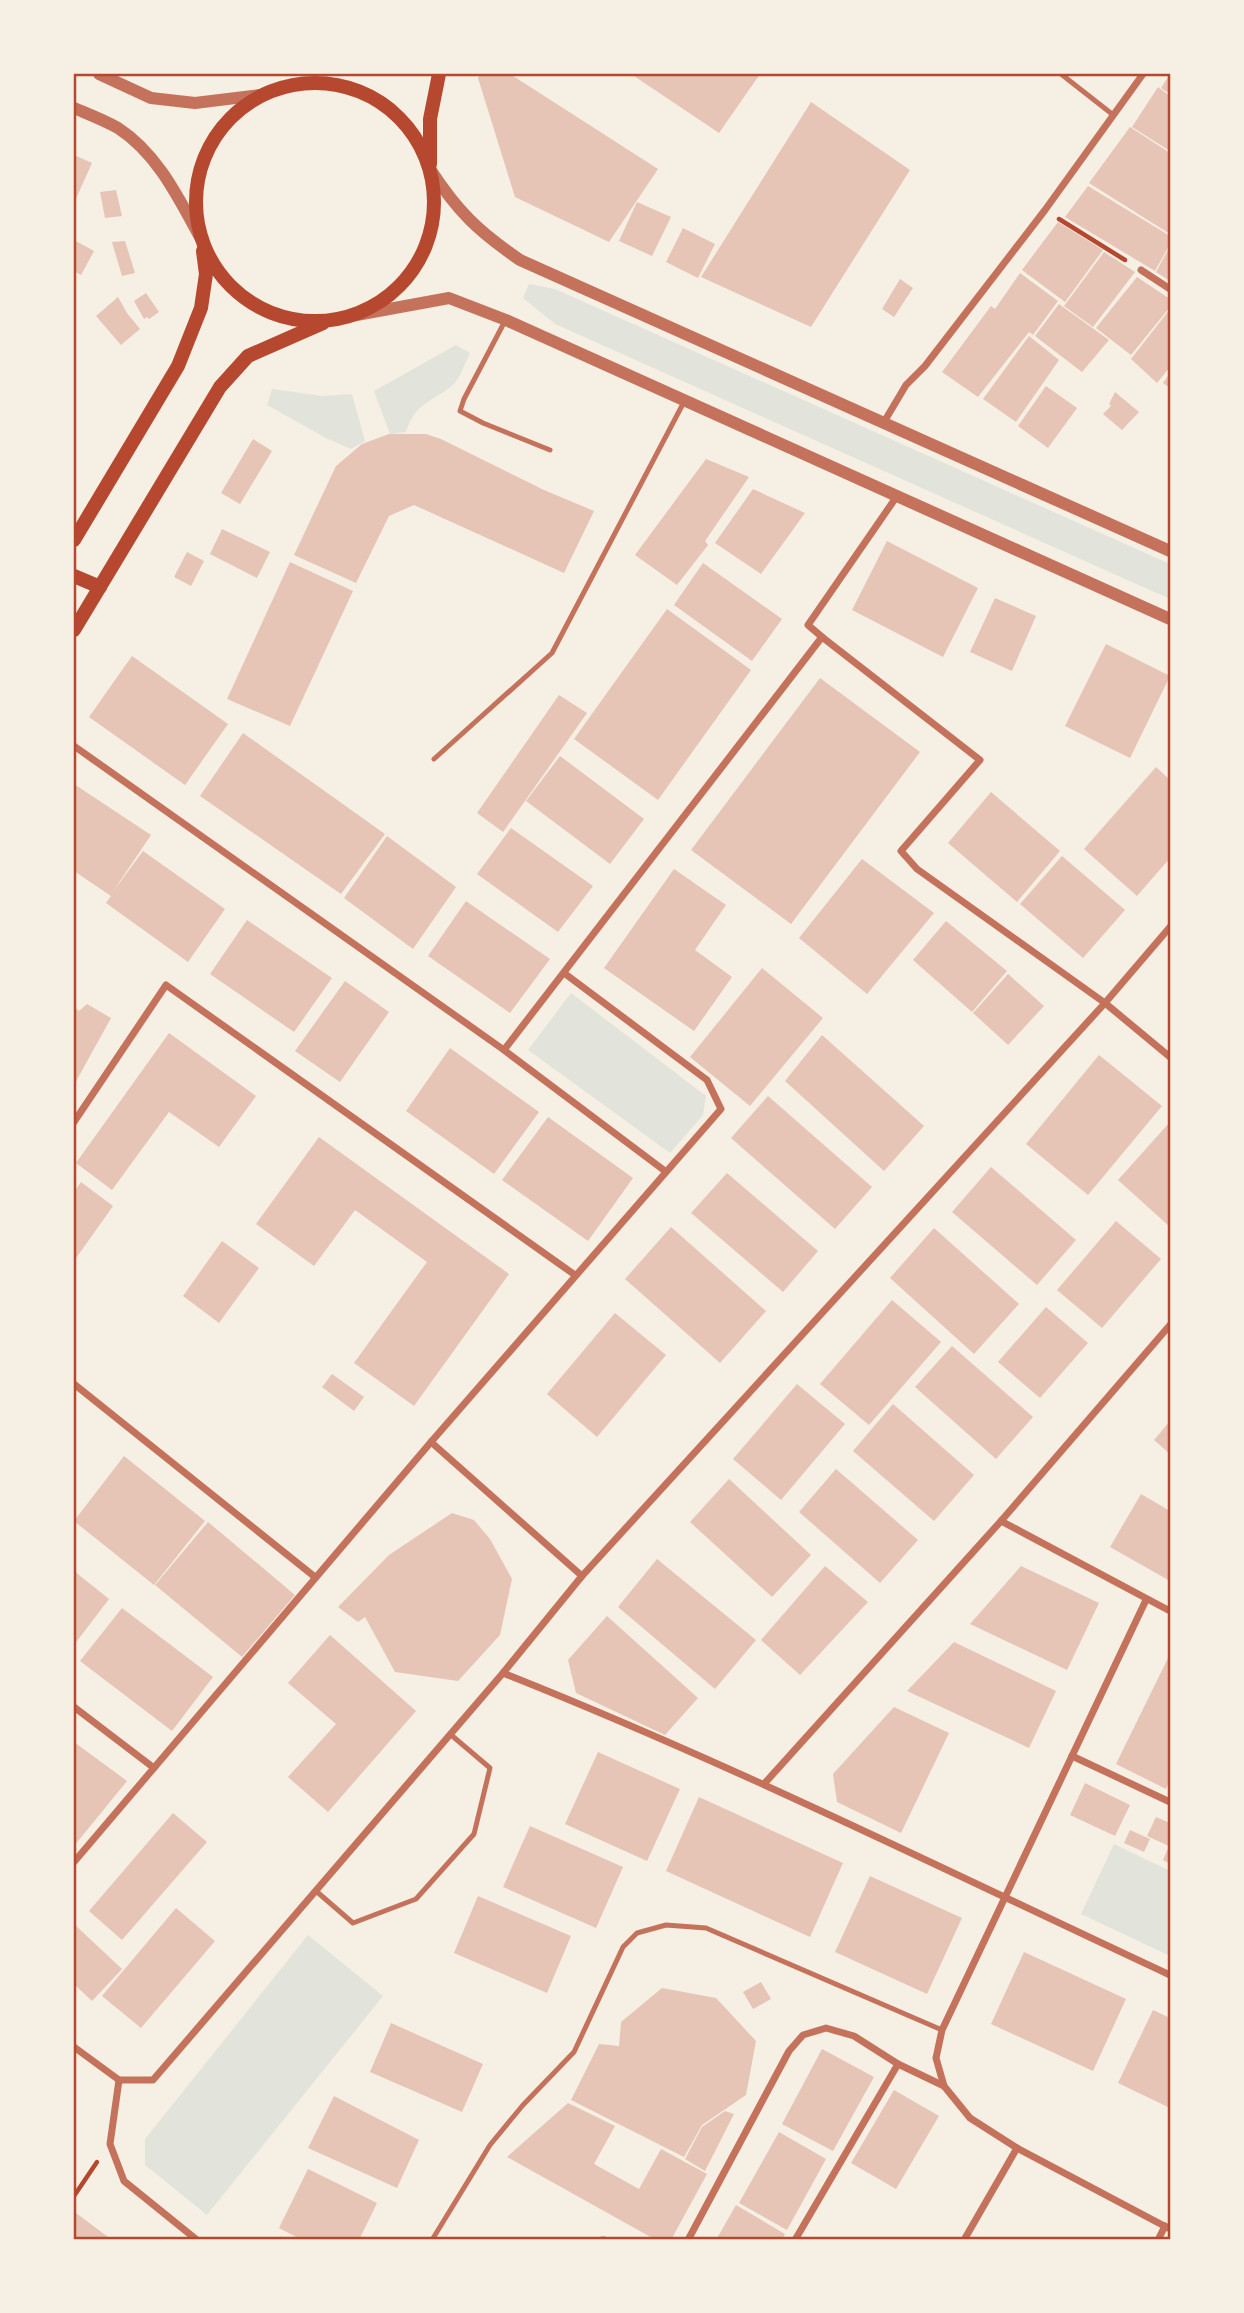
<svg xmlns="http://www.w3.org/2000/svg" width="1244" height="2313" font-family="'Titillium Web',sans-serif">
	<rect width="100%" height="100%" fill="#f6efe4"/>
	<!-- green -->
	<g fill="#e2e4dc">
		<polygon points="529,284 555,289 1170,564 1170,599 555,324 523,298"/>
		<path d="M456,345l14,8c-5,9 -9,24 -16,31 -20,17 -39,18 -48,48l-16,2 -16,-43z"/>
		<polygon points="272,389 322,396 352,394 365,441 351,449 326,438 267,405"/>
		<polygon points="571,993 706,1096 703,1115 670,1153 528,1050"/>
		<polygon points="1114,1844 1170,1871 1170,1956 1081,1914"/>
		<polygon points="308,1935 383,1996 207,2215 145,2165 145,2139"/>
	</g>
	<!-- building -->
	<g fill="#e6c5b7">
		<polygon points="480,74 510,74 658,169 609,242 515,197 478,78"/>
		<polygon points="631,74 760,74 719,133"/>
		<polygon points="1170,74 1170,94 1161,88"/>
		<polygon points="1158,87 1170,96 1170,151 1132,127"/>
		<polygon points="811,102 910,170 811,327 701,277"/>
		<polygon points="1130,127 1170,153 1170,234 1089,183"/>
		<polygon points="74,155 92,163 74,203"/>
		<polygon points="1088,186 1170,236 1170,244 1155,271 1065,217"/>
		<polygon points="116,190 122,216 105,218 100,192"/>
		<polygon points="637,202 671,217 652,256 619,241"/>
		<polygon points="1058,222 1103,250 1065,302 1022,270"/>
		<polygon points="683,228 715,244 698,278 666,262"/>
		<polygon points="74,240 94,251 81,275 74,271"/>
		<polygon points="125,241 135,273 122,276 112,242"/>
		<polygon points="1170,246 1170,281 1156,272"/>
		<polygon points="1104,252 1135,272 1093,327 1064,306"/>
		<polygon points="1020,273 1058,301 1033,335 1029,332 978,397 942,372 991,306 995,309"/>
		<polygon points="1137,277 1170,299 1170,307 1131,355 1096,328"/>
		<polygon points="900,279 913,288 894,317 882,309"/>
		<polygon points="146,293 159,312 149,319 147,317 144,319 134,301"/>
		<polygon points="118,297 127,313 140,329 121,345 96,316"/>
		<polygon points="1059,304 1109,340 1082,372 1035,336"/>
		<polygon points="1170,309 1170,367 1157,383 1131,359"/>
		<polygon points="1029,336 1059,360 1016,422 983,399"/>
		<polygon points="1170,373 1170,388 1163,383"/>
		<polygon points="1046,386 1077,408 1048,448 1018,426"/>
		<polygon points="1115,392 1139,412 1122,430 1103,414 1111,406 1109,404"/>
		<polygon points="389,434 426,434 441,439 544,490 594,511 564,573 414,505 389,516 356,583 294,555 336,466 362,444"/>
		<polygon points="253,439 272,451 240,504 221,493"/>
		<polygon points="706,459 749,477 705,541 708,545 677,585 635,555"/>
		<polygon points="753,489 805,513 761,574 715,543"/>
		<polygon points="222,529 270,552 257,578 210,554"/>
		<polygon points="887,541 978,588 943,657 852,610"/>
		<polygon points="187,552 204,561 191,586 174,577"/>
		<polygon points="290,562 353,591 290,726 227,699"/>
		<polygon points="703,563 782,619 752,661 674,605"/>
		<polygon points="995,598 1036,616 1012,671 970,652"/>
		<polygon points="667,609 751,670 658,800 574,739"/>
		<polygon points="1106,644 1170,676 1130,758 1065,726"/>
		<polygon points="132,656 228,724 185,785 89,717"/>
		<polygon points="820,678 920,752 791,924 691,850"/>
		<polygon points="559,695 587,713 503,832 477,813"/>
		<polygon points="243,733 385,834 341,894 200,796"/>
		<polygon points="560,756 644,819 610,864 526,801"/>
		<polygon points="1156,767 1170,780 1170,858 1137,896 1084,849"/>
		<polygon points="74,784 151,835 112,893 143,851 225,909 188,962 106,903 111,896 74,871"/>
		<polygon points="991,792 1060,851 1017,902 948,843"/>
		<polygon points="511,828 593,886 558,932 477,874"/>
		<polygon points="387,836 456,887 413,949 344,898"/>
		<polygon points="1062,856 1125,910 1083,958 1020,904"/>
		<polygon points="862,859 934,913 867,994 799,938"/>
		<polygon points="674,869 726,905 695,950 732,977 694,1031 604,968"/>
		<polygon points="466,901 550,959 510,1013 428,956"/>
		<polygon points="247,920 332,978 294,1032 210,974"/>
		<polygon points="946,921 1007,971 972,1012 913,960"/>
		<polygon points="762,968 823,1018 750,1106 690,1057"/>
		<polygon points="1008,974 1044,1006 1008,1045 973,1013"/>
		<polygon points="345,981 389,1012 340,1082 295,1051"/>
		<polygon points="87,1004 111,1018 74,1085 74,1007 79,1011"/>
		<polygon points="169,1033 256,1096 219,1147 169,1112 112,1190 76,1163"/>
		<polygon points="822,1035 924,1126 884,1171 785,1081"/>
		<polygon points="450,1048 539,1112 494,1174 406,1111"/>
		<polygon points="1099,1055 1162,1106 1088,1195 1026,1144"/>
		<polygon points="768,1096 872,1187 835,1229 731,1138"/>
		<polygon points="548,1117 633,1178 588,1241 502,1180"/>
		<polygon points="1170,1122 1170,1227 1118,1180"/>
		<polygon points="319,1137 509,1274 414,1406 354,1363 427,1262 355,1210 314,1266 256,1224"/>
		<polygon points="991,1167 1076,1240 1037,1285 952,1212"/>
		<polygon points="727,1173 818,1251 783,1292 691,1213"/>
		<polygon points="81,1182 113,1206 74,1261 74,1192"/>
		<polygon points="1116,1221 1161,1259 1102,1328 1057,1290"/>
		<polygon points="671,1227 766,1311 720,1363 625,1279"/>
		<polygon points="934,1228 1019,1304 974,1354 890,1278"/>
		<polygon points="222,1241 259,1268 219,1323 183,1296"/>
		<polygon points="892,1300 941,1342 869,1425 820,1384"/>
		<polygon points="1046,1307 1088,1343 1040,1398 998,1362"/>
		<polygon points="615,1313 666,1355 597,1437 547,1394"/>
		<polygon points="952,1346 1033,1417 996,1459 915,1387"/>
		<polygon points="332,1374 364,1397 354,1411 322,1387"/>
		<polygon points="797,1384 845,1424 781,1500 733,1459"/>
		<polygon points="893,1404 974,1475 934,1521 853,1451"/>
		<polygon points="1170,1421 1170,1454 1154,1440"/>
		<polygon points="124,1456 205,1521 154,1585 74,1521"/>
		<polygon points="836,1469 918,1540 880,1583 799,1512"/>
		<polygon points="729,1479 811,1555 772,1597 690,1522"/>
		<polygon points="1141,1494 1170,1511 1170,1581 1110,1547"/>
		<polygon points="452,1513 474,1520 490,1539 512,1579 500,1635 458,1681 395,1672 365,1617 358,1622 338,1607 389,1555"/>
		<polygon points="208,1522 295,1595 242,1657 155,1585"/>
		<polygon points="657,1559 756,1640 715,1689 618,1607"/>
		<polygon points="825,1566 868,1602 800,1675 761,1640"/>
		<polygon points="1021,1566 1099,1603 1067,1670 970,1624"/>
		<polygon points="74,1571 109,1599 74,1645"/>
		<polygon points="122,1608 213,1677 172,1731 80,1661"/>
		<polygon points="607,1616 698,1698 665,1735 576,1693 568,1660"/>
		<polygon points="330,1635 416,1711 328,1812 288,1777 336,1724 288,1683"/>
		<polygon points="954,1642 1056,1691 1029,1748 907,1691"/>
		<polygon points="1170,1654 1170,1780 1166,1789 1116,1764"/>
		<polygon points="894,1707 949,1733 901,1833 837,1802 833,1774"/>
		<polygon points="74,1742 127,1781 74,1846"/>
		<polygon points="598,1752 680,1789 647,1861 565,1824"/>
		<polygon points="1085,1783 1130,1805 1115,1836 1070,1815"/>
		<polygon points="699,1797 843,1863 810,1937 666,1871"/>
		<polygon points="173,1813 207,1842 122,1940 89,1911"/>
		<polygon points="1156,1817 1170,1823 1170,1864 1163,1860 1169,1846 1147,1836"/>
		<polygon points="530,1826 623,1867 596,1928 503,1887"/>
		<polygon points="1130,1830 1150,1839 1144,1852 1124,1843"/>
		<polygon points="870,1876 962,1918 927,1994 835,1952"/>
		<polygon points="478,1896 571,1936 547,1993 454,1953"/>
		<polygon points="176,1908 215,1941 141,2028 102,1996"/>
		<polygon points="74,1924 122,1969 92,2001 74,1984"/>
		<polygon points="1024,1952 1126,1999 1093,2071 991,2024"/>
		<polygon points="761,1982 771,1999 753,2009 743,1992"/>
		<polygon points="662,1988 716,1998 756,2041 746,2095 702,2125 684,2157 571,2100 599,2044 619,2046 621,2022"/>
		<polygon points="1153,2010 1170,2018 1170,2108 1118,2083"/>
		<polygon points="391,2023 483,2064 462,2112 370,2072"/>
		<polygon points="822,2049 874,2077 833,2151 782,2124"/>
		<polygon points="894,2090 939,2116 896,2189 851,2163"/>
		<polygon points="334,2096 419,2140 397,2188 308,2148"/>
		<polygon points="568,2103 615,2126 594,2164 639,2189 661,2149 707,2174 671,2240 656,2240 507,2157"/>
		<polygon points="725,2111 734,2114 705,2171 685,2159 702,2127"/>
		<polygon points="779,2132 826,2159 787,2230 739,2203"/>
		<polygon points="308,2169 377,2203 359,2240 302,2240 279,2228"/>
		<polygon points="736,2205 785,2234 782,2240 716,2240"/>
		<polygon points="76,2213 112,2240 74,2240 74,2216"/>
	</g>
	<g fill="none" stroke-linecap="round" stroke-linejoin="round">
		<!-- path -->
		<g stroke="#b5482f" stroke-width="4.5">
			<polyline points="1059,219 1125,260"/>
			<polyline points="74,2196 97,2162"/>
		</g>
		<!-- service -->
		<g stroke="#c5725c" stroke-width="5">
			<polyline points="1061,74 1112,114"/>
			<polyline points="505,321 464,399 460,411 483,423 550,450"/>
			<polyline points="434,759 552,653 685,400"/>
			<polyline points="316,1891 353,1923 416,1899 474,1834 490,1768 450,1734"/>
			<polyline points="432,2240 490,2145 523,2105 574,2052 623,1947 637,1933 666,1925 706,1928 942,2030"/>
		</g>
		<!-- minor -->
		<g stroke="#c5725c" stroke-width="7">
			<polyline points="1141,270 1170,289"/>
			<polyline points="884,422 906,385 925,366 1045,210 1143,74"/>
			<polyline points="822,637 808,625 897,496"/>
			<polyline points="74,746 504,1050 665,1171"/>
			<polyline points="504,1050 822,637 980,760 901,851 917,869 1105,1003 1170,1057"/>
			<polyline points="74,1122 166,985 575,1275"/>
			<polyline points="74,1384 315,1577"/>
			<polyline points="431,1442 582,1576"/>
			<polyline points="1001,1521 1170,1611"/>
			<path d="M503,1673c227,90 446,199 667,302"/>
			<polyline points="74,1707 154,1768"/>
			<polyline points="1072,1756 1170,1802"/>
			<polyline points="764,1784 1001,1521 1170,1325"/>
			<polyline points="74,1862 431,1442 721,1109 707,1080 564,973"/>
			<polyline points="74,2047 119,2080 153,2080 503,1673 582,1576 1105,1003 1170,927"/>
			<polyline points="119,2080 110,2144 124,2181 197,2240"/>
			<polyline points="944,2086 936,2058 942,2030 1146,1600"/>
			<polyline points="602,2240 604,2240"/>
			<polyline points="688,2240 789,2051 803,2035 826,2028 854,2036 898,2064 944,2086 970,2118 1017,2148 1170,2229"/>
			<polyline points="795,2240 898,2064"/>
			<polyline points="964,2240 1017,2148"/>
			<polyline points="1158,2240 1165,2226"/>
		</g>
		<!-- tertiary -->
		<g stroke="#c5725c" stroke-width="12">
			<polyline points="99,74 151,98 195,103 260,95"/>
			<path d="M74,108c14,6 30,12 44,20 40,26 61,71 83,111"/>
			<path d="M430,169c28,43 48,62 90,91l650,291"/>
			<polyline points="351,316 449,298 506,320 1170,619"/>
		</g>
		<!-- secondary -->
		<g stroke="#b5482f" stroke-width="14">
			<circle cx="315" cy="202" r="119"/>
			<polyline points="430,164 430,119 439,74"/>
			<polyline points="74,540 178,366 201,308 206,274 203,251"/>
			<polyline points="74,576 100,587"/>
			<polyline points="74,630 220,387 248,356 323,323"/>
		</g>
	</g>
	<!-- border -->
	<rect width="1244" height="2313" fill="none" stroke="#f6efe4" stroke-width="150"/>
	<rect x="75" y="75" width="1094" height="2163" fill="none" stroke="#b5482f" stroke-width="2.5"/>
</svg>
